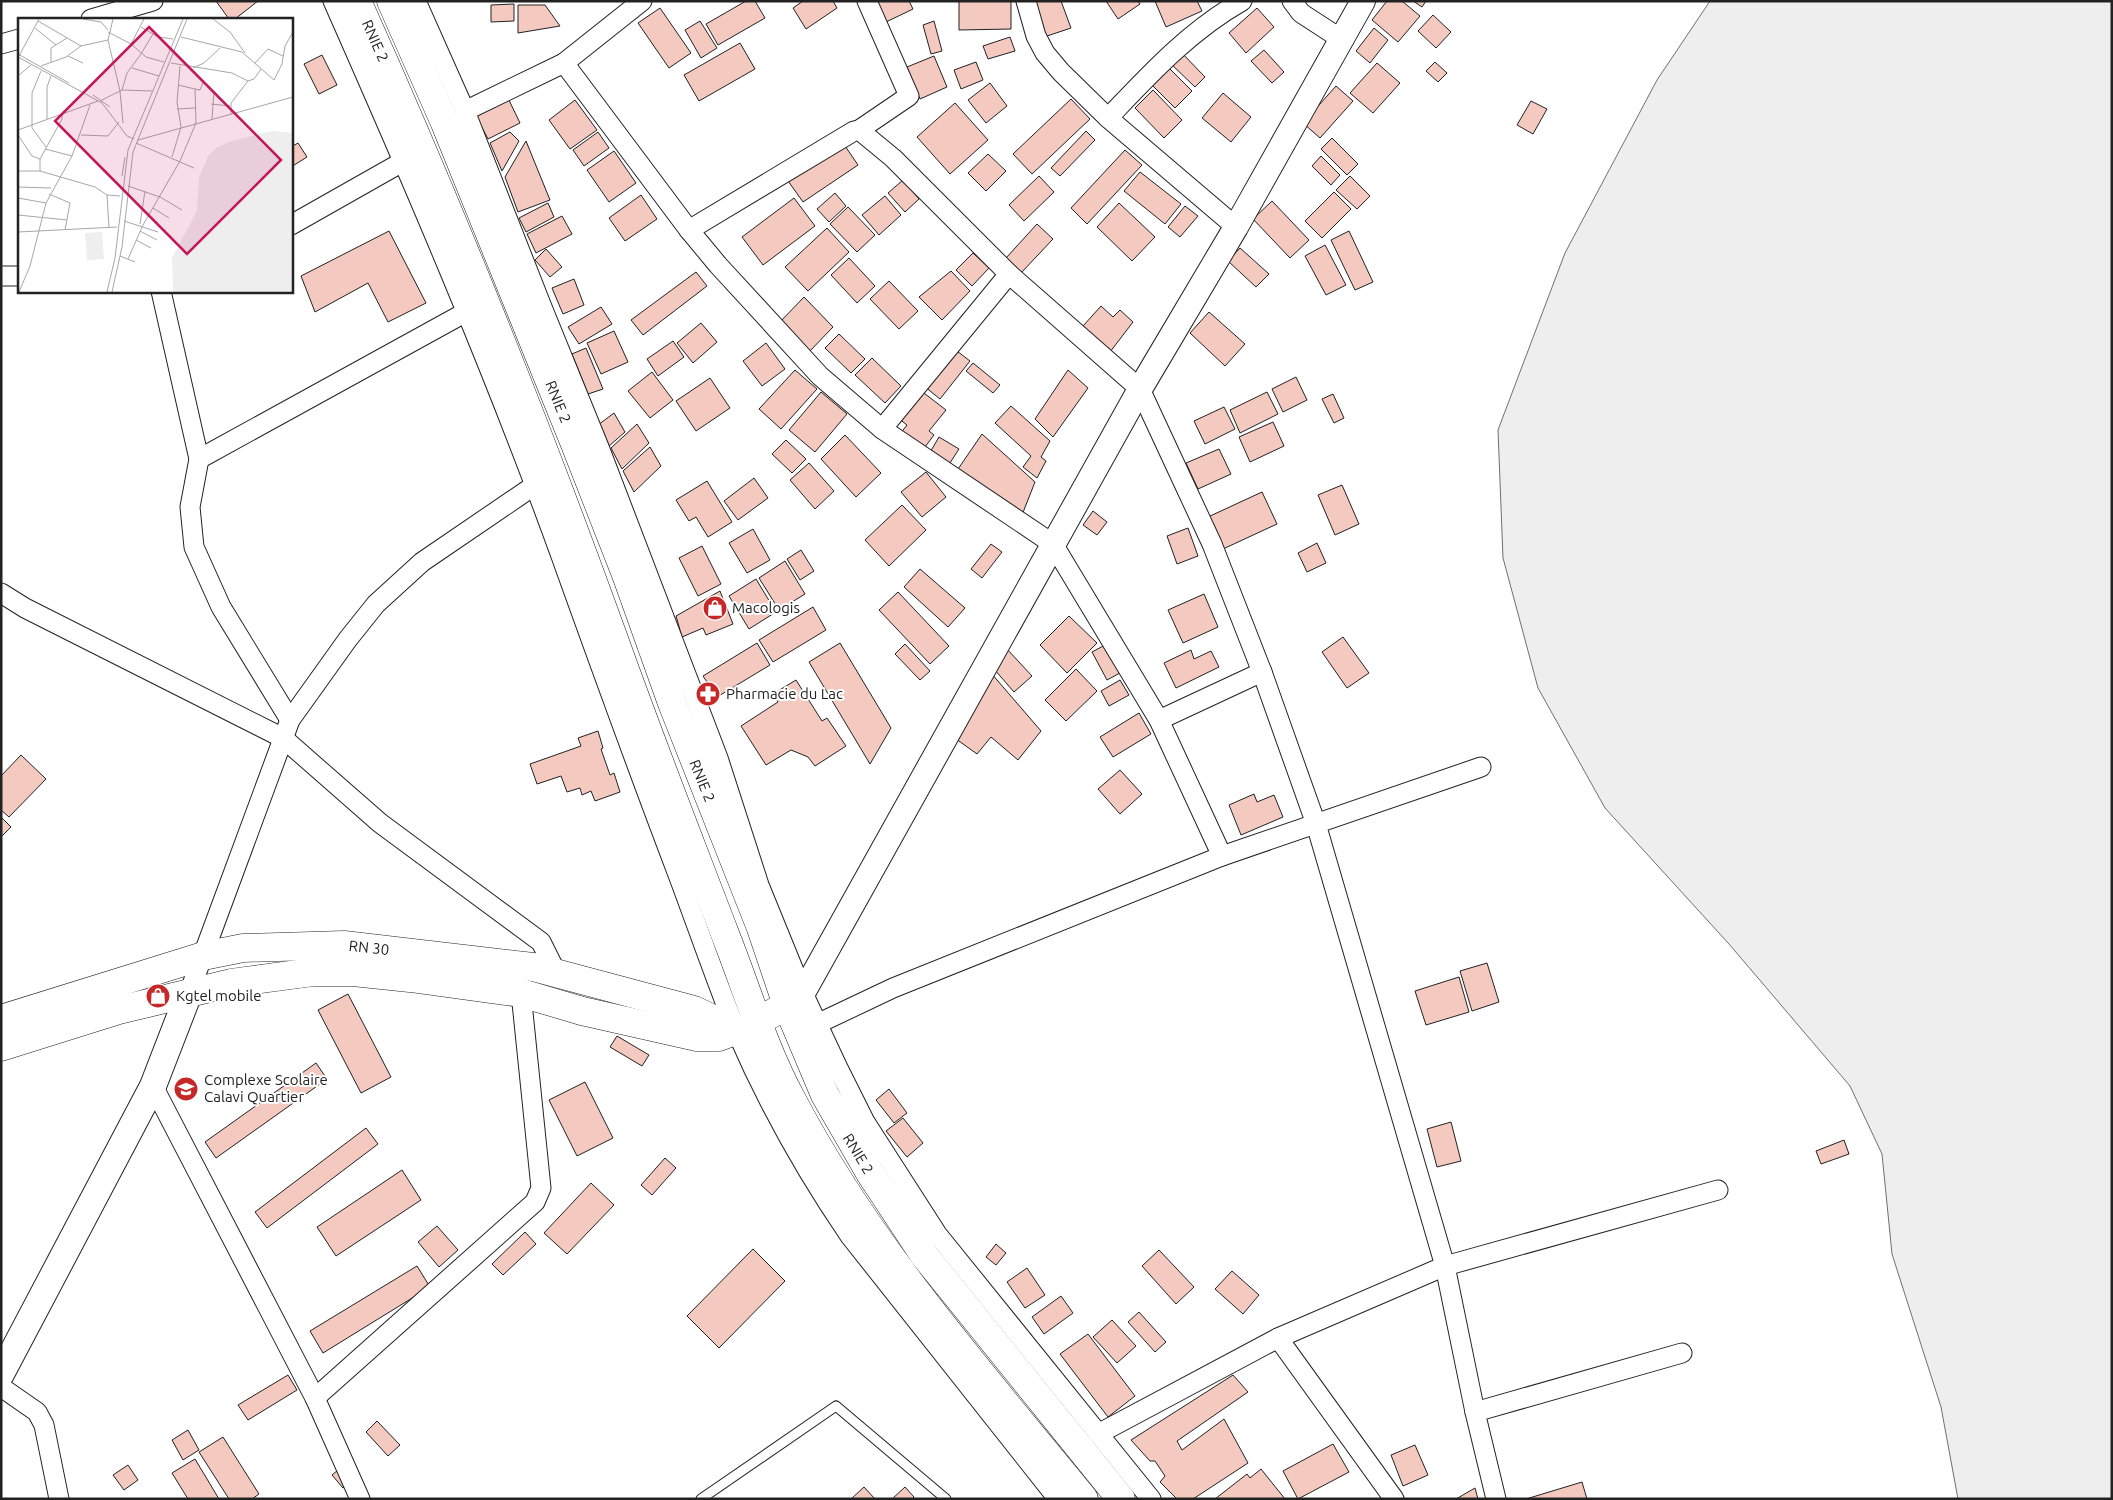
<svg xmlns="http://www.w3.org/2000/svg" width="2113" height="1500" font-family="Ubuntu,sans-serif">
	<rect width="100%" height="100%" fill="#fff"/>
	<!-- green -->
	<polygon fill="#eee" stroke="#6f6f6f" points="1710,1 2112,1 2112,1499 1958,1499 1941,1407 1892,1254 1882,1154 1850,1086 1729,944 1605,808 1538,688 1503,558 1498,430 1565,253 1657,80"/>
	<!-- building -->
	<g fill="#f3c9c0" stroke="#222">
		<polygon points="216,1 258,1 235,19 229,19"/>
		<polygon points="746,1 755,1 765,18 718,45 706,24"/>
		<polygon points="803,1 833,1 837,8 806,29 793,8"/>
		<polygon points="877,1 909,1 913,9 886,22"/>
		<polygon points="959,1 1011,1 1011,29 959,30"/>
		<polygon points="1031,1 1061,1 1071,28 1044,37"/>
		<polygon points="1106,1 1138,1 1140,4 1118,19"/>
		<polygon points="1155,1 1197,1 1202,11 1166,27"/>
		<polygon points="1387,1 1402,1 1420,16 1398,42 1372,20"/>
		<polygon points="1413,1 1426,1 1422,7"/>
		<polygon points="514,4 514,21 491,22 491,5"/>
		<polygon points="518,5 545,5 560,26 518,33"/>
		<polygon points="660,8 691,53 669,68 638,23"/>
		<polygon points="1257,8 1274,27 1246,53 1229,33"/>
		<polygon points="1433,15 1451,32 1436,48 1418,31"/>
		<polygon points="700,21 717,48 701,58 685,30"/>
		<polygon points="934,21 942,51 931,54 923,25"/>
		<polygon points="1374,28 1388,40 1370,63 1356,51"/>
		<polygon points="1010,37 1015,51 988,59 983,46"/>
		<polygon points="740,43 755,69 699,101 684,75"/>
		<polygon points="1179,50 1205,77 1195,87 1168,61"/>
		<polygon points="1264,50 1284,72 1272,83 1251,61"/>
		<polygon points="322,55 337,85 319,94 304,64"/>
		<polygon points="934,56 947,87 920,99 907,67"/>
		<polygon points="976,62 983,80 961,89 954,70"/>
		<polygon points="1435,62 1447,73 1438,82 1426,71"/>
		<polygon points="1377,63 1400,83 1373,113 1350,93"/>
		<polygon points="1166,65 1192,91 1175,108 1149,82"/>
		<polygon points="990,83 1007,106 986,123 968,100"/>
		<polygon points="1336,86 1353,101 1320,138 1303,123"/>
		<polygon points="1153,90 1182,120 1164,138 1135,108"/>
		<polygon points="1223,93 1251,117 1231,142 1202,118"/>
		<polygon points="507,96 520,123 488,139 474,112"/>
		<polygon points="1071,99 1090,119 1032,174 1013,154"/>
		<polygon points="575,100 597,130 570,149 549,120"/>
		<polygon points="1531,101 1547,109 1533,134 1517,125"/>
		<polygon points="955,103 988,140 950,174 917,137"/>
		<polygon points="1086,131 1095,140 1060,176 1051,168"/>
		<polygon points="510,132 519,141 502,171 490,143"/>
		<polygon points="598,132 609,148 584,166 573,150"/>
		<polygon points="1332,138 1358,164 1347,175 1321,149"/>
		<polygon points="841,140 858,165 803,202 786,178"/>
		<polygon points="526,141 550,200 518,212 505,177"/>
		<polygon points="298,143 307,157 291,167 291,147"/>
		<polygon points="1125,150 1142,165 1087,224 1071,208"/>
		<polygon points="614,151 636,183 609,202 587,170"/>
		<polygon points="988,154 1006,171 986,191 968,173"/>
		<polygon points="1321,156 1340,175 1331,185 1312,166"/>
		<polygon points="1140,172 1181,204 1165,224 1124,191"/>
		<polygon points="1039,176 1054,192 1024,221 1009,205"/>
		<polygon points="1350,176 1370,196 1357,209 1336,190"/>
		<polygon points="903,180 919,199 905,212 888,193"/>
		<polygon points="1334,192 1351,209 1322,238 1305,221"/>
		<polygon points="835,193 846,206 829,222 817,209"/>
		<polygon points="641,195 657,219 625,241 609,218"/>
		<polygon points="885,196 901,215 879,235 862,215"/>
		<polygon points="794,198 815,226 763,265 742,237"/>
		<polygon points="1272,201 1309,240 1290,258 1253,219"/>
		<polygon points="548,203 554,217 526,232 519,218"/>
		<polygon points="1119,203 1155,237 1132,261 1097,227"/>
		<polygon points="1185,206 1198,216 1180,237 1168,227"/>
		<polygon points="848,207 875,235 857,252 830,224"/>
		<polygon points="562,216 572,234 536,253 527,234"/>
		<polygon points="1037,224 1053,239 1021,273 1006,258"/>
		<polygon points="827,228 849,252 808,291 785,267"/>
		<polygon points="389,231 426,303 388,322 368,283 315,312 301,276"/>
		<polygon points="1349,231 1373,282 1355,290 1331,240"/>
		<polygon points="1325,245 1346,285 1326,295 1305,256"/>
		<polygon points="1240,248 1269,274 1256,287 1228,261"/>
		<polygon points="546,249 562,267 550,277 535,260"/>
		<polygon points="973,253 989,268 972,286 956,270"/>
		<polygon points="849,258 875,286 857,303 831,275"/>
		<polygon points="951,271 970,291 942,320 919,297"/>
		<polygon points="696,272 707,286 643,335 631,320"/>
		<polygon points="574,279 584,305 563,314 552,288"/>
		<polygon points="889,281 918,311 899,329 870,299"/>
		<polygon points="804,297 833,327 809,352 779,323"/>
		<polygon points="1101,306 1113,317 1120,310 1133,322 1110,352 1083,326"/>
		<polygon points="601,307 612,324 579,344 568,327"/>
		<polygon points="1209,312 1245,344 1225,366 1190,333"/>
		<polygon points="701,323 717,342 693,363 677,343"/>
		<polygon points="614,331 628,362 601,374 587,343"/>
		<polygon points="839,334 865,359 851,373 825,348"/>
		<polygon points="673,341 684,357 658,376 647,359"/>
		<polygon points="766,343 785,369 762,386 743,361"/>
		<polygon points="586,348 603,389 588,394 572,354"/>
		<polygon points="953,348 970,361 940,399 924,386"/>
		<polygon points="872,358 901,386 885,403 855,375"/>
		<polygon points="973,363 1000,385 993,393 966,371"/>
		<polygon points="795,370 817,389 781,429 759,409"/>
		<polygon points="1068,370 1088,388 1053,437 1035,419"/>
		<polygon points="652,372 673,400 650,418 628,391"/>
		<polygon points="1296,377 1307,400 1283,412 1272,389"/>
		<polygon points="710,378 730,408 696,431 676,401"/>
		<polygon points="920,390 946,410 929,431 934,435 922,451 900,434 907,425 898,418"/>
		<polygon points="821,392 847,414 815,452 789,430"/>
		<polygon points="1267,392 1278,414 1240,433 1230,410"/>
		<polygon points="1333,394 1344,418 1334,423 1322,399"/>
		<polygon points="1011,406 1050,441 1041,457 1046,461 1037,478 1023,467 1031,456 995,423"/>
		<polygon points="1224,407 1235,429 1205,444 1194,421"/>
		<polygon points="614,413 625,432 609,446 598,425"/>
		<polygon points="1273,422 1284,446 1250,462 1239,437"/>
		<polygon points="637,424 649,443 622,469 611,448"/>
		<polygon points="982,434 1035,482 1022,515 956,472"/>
		<polygon points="845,435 881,473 856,497 821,459"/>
		<polygon points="939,437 959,449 948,466 929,454"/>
		<polygon points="786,440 806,459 792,473 772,454"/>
		<polygon points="650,447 661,466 634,492 623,471"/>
		<polygon points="1219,449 1231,474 1198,489 1186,463"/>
		<polygon points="809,463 834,491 815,509 790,480"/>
		<polygon points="926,472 946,497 922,517 901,492"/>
		<polygon points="754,478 768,498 738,520 724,501"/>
		<polygon points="707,481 732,522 708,537 696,517 689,521 676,500"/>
		<polygon points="1342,485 1359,524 1335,535 1318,495"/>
		<polygon points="1262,492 1277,524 1223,549 1208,517"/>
		<polygon points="902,505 926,530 889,566 865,540"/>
		<polygon points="1093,511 1107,522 1097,535 1083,525"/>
		<polygon points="1188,528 1198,556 1177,564 1167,536"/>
		<polygon points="753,529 770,560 747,573 729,543"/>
		<polygon points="1317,543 1326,563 1307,572 1298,553"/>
		<polygon points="991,544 1002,552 982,578 971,569"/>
		<polygon points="702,546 721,584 698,596 679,558"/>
		<polygon points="801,550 814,571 800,580 787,559"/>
		<polygon points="785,561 805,594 779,610 759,578"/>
		<polygon points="920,569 965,608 948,627 904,587"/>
		<polygon points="756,579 776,612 749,629 729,596"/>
		<polygon points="720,591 733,624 706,635 703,628 682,637 676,616"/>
		<polygon points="898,592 949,646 930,664 879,610"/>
		<polygon points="1204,594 1218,627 1183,643 1168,610"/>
		<polygon points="813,607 826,630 773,662 759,640"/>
		<polygon points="1069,616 1097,643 1067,673 1040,645"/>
		<polygon points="1343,637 1369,673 1347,688 1322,652"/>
		<polygon points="757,643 770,665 717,697 703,676"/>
		<polygon points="840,643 891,728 870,764 809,662"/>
		<polygon points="905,644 930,671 920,680 895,654"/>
		<polygon points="1105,645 1120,673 1107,680 1092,652"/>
		<polygon points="1006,648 1032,676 1014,692 994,669"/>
		<polygon points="1191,650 1194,659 1211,651 1219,667 1176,688 1164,663"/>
		<polygon points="1076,669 1097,691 1066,721 1045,700"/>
		<polygon points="991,673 1041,731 1018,760 991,737 977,754 952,736"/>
		<polygon points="796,680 822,721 827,718 846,746 815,766 808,757 791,750 766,765 741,726 778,702 773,694"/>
		<polygon points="1120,680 1129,695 1109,706 1101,691"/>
		<polygon points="1139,713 1151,734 1113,757 1100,737"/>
		<polygon points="598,731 603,748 601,749 610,775 614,773 620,792 595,801 591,791 582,795 580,788 567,792 561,776 537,784 530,764 581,746 578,738"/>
		<polygon points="21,755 46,779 9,817 1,810 1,776"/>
		<polygon points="1120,770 1142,794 1120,814 1098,789"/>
		<polygon points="1254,794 1257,802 1274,795 1283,817 1241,835 1229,805"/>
		<polygon points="1,817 11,827 1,837"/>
		<polygon points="1487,963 1499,1002 1472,1011 1460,971"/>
		<polygon points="1459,977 1469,1012 1426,1025 1415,991"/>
		<polygon points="348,994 391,1077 361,1093 318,1010"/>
		<polygon points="617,1036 649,1055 642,1066 610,1047"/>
		<polygon points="316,1063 327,1079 216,1158 205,1142"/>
		<polygon points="585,1082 613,1138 577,1156 549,1100"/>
		<polygon points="889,1089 907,1113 894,1123 876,1100"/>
		<polygon points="903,1118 923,1143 907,1157 886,1131"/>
		<polygon points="1451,1122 1461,1161 1437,1167 1427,1129"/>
		<polygon points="366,1128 378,1144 267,1228 255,1212"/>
		<polygon points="1844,1140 1849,1154 1821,1164 1816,1151"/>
		<polygon points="665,1158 676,1168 652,1195 641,1185"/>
		<polygon points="402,1170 421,1200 336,1256 317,1227"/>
		<polygon points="591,1183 614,1205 567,1254 544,1233"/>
		<polygon points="437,1226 458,1250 439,1267 418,1242"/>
		<polygon points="525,1232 536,1244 503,1275 492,1264"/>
		<polygon points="996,1244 1006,1253 996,1265 986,1257"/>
		<polygon points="753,1249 785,1281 719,1348 687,1316"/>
		<polygon points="1159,1250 1194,1287 1176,1304 1142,1266"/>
		<polygon points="417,1266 430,1287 323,1353 310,1331"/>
		<polygon points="1027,1268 1045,1295 1025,1308 1007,1282"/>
		<polygon points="1232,1271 1259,1295 1243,1314 1215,1289"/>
		<polygon points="1061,1296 1073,1313 1044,1334 1032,1317"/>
		<polygon points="1139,1312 1166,1342 1155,1352 1128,1322"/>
		<polygon points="1112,1320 1136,1346 1117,1363 1093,1337"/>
		<polygon points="1088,1334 1135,1396 1108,1417 1060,1354"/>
		<polygon points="288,1375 297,1390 248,1420 238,1405"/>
		<polygon points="1233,1375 1248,1392 1177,1441 1182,1450 1224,1419 1248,1463 1193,1499 1177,1499 1160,1482 1165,1476 1155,1461 1150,1461 1131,1440"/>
		<polygon points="377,1421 400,1445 388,1456 366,1432"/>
		<polygon points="188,1430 199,1450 183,1460 172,1440"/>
		<polygon points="223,1437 259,1494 252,1499 229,1499 199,1452"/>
		<polygon points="1333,1444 1349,1472 1298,1499 1283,1471"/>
		<polygon points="1415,1445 1428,1475 1403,1486 1391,1455"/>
		<polygon points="195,1459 219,1499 188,1499 172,1473"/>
		<polygon points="128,1465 138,1480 124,1490 113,1475"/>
		<polygon points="1261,1469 1285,1499 1215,1499 1247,1474 1250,1478"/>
		<polygon points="338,1470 349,1483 343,1488 332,1475"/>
		<polygon points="1582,1482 1587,1499 1526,1499"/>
		<polygon points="864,1487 875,1499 851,1499"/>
		<polygon points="905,1487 914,1497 912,1499 892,1499"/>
		<polygon points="1475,1488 1478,1499 1456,1499"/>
	</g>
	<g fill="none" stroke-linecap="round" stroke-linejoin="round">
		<defs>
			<polyline id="service" points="701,1499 836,1406 946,1499"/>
			<g id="minor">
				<path d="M333,1c81,183 160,367 228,555 38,106 76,211 116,316 20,53 38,106 59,158 31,72 70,142 114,206l208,263"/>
				<polyline points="416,1 465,111 542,307 599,447 718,758 759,885 803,993 837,1066 865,1122 937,1234 1151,1499"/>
				<polyline points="1026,1 1036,36 1045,53 1061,72 1108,118 1236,227"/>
				<polyline points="1292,1 1301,13 1341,39"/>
				<polyline points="91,19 153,1"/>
				<polyline points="1,44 19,39"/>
				<polyline points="564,63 689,230 718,265 820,376 882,429 1053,544 1159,720 1222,856"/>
				<polyline points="465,111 564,63 642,1"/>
				<path d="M1108,118c41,-43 81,-87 134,-117"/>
				<polyline points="859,130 909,96 867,1"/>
				<polyline points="291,225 404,161"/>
				<polyline points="689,230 854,131 859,130 893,158 1009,274 1140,389 1179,473 1212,544 1262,672 1316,824 1445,1266 1475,1412 1496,1499"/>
				<polyline points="1,276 19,276"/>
				<polyline points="161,291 199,459 190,507 194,547 221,607 290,720"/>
				<polyline points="882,429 1009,274"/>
				<polyline points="199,459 468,311"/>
				<polyline points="1,593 25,608 283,738 380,823 541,942 557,974"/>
				<polyline points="1159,720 1262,672"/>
				<polyline points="189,993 290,720 348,639 376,604 422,562 535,485"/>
				<polyline points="817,1024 893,988 1222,856 1481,767"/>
				<polyline points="153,1086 315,1398 360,1499"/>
				<polyline points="1278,1338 1394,1499"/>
				<polyline points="1,1387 37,1412 44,1425 59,1499"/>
				<polyline points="315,1398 535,1202 541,1188 521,993"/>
				<polyline points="1475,1412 1682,1353"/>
				<polyline points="1098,1434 1278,1338 1445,1266 1718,1190"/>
			</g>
			<polyline id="tertiary" points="787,1005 803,993 1140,389 1236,227 1363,1"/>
			<polyline id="secondary" points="1,1374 153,1086 189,993"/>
			<g id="primary">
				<polyline points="1,1019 203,956 243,948 344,945 533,967 694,1010 736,1030"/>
				<polyline points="1,1047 119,1010 231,983 313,972 353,972 410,978 521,993 582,1011 697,1037 719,1037 757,1022 787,1005"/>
			</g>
			<g id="trunk">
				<path d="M357,1c95,211 180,425 258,641 35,98 73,195 110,292 22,55 38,112 66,164 78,149 188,272 293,401"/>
				<polyline points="391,1 445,123 575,444 627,577 672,703 761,928 787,1005 825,1095 870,1173 924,1255 1121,1499"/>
			</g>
		</defs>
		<!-- service casing -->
		<use href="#service" stroke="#222" stroke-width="11"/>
		<!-- minor casing -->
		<use href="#minor" stroke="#222" stroke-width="21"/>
		<!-- tertiary casing -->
		<use href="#tertiary" stroke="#222" stroke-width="26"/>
		<!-- secondary casing -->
		<use href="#secondary" stroke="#222" stroke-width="28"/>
		<!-- primary casing -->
		<use href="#primary" stroke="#222" stroke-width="29"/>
		<!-- trunk casing -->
		<use href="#trunk" stroke="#222" stroke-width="29"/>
		<!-- service -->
		<use href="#service" stroke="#fff" stroke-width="9"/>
		<!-- minor -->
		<use href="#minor" stroke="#fff" stroke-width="19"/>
		<!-- tertiary -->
		<use href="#tertiary" stroke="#fff" stroke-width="24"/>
		<!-- secondary -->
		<use href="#secondary" stroke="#fff" stroke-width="26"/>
		<!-- primary -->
		<use href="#primary" stroke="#fff" stroke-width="28"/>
		<!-- trunk -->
		<use href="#trunk" stroke="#fff" stroke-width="28"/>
	</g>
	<!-- icons -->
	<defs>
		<symbol id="shop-disc" viewBox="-11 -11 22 22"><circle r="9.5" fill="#c62828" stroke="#fff"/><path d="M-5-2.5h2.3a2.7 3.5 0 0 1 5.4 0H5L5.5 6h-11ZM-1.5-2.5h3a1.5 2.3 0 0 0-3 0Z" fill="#fff"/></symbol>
		<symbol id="pharmacy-disc" viewBox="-11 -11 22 22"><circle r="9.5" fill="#c62828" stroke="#fff"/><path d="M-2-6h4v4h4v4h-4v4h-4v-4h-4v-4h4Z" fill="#fff"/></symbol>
		<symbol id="school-disc" viewBox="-11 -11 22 22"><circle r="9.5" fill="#c62828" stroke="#fff"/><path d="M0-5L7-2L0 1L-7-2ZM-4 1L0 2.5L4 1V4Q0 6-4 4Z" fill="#fff"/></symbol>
	</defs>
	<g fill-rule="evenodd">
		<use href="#shop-disc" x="701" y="594" width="28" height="28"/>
		<use href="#pharmacy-disc" x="694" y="680" width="28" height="28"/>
		<use href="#shop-disc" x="144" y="982" width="28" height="28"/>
		<use href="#school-disc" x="172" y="1075" width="28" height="28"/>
	</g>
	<g text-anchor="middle" stroke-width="4" stroke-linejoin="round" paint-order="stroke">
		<!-- street labels -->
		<g font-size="15" fill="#222" stroke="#fff">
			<text transform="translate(375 41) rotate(66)" y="5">RNIE 2</text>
			<text transform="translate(558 402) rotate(68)" y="5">RNIE 2</text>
			<text transform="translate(702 781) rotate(68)" y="5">RNIE 2</text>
			<text transform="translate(369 948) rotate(6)" y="5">RN 30</text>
			<text transform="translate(858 1154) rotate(59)" y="5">RNIE 2</text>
		</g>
		<!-- poi labels -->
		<g font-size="15" fill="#222" stroke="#fff" text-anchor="start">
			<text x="732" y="613">Macologis</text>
			<text x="726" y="699">Pharmacie du Lac</text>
			<text x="176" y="1001">Kgtel mobile</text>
			<text x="204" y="1085">Complexe Scolaire<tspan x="204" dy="17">Calavi Quartier</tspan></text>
		</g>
	</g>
	<!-- overview -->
	<g transform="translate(18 18)">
		<rect width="275" height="275" fill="#fff"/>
		<path d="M254,113l21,2v159h-120l-1,-34 25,-47 2,-33 9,-22 8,-8 15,-7zM84,214l2,27 -17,1 -2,-27z" fill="#eee"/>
		<path fill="none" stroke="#a7a7a7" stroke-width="1" d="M65,1l18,3 7,8M95,1l-5,21 12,51 3,32M195,1l17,13 15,21M20,3l43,25 27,-6M123,9l17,10 15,2M17,10l21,17M90,14l23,12 15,13 18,5M163,19l61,15 32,28 8,-16 3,-18 8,-14M113,26l13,-25M0,36l51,29M123,36l12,-20M1,38l20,-37M50,38l15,7M0,39l84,46 25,33 7,3M33,44v-14l16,-10M153,45l61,10 16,8 6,-2 7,-10M237,45l13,-14 15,7M23,48l25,-9 15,-11M114,50l27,8M175,50l11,-5 16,-15M23,53l-9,22v35l14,19M0,58l13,-11M177,71l5,1 4,-10M104,72l5,-17 14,-19M75,77l17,12M82,83l22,-11 30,1M193,86l19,2M159,91l18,-1M213,96v-11l17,-22M29,101v-32l4,-11M194,101l2,-28M0,112l80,-29M0,117l14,21 8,3M63,117l27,1 11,-14M120,122l155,-43M118,125l58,25M27,131l27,7M154,139l9,-30 -4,-25 3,-36M0,153h22l55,16 12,8 13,1M22,153v-12l22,-40v-5M104,158l3,-19M110,168l32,11 22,13M0,169l33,1M31,176l21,9 -5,27M89,177l2,33M0,180l28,5M135,190l16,10M0,197l49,5M106,203l34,11M122,206l5,-33M122,213l17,9M0,214l99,-5M118,222l15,8M102,238l15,6M110,241l15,-34 37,-64 16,-38 -1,-34 -17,-4M1,274l11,-26 16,-63 26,-47 18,-51M89,274l8,-34 13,-108 55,-131M94,274l10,-45 11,-95 54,-133"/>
		<path fill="#c2185b" fill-opacity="0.15" stroke="#c2185b" stroke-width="2.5" d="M131,9l132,133 -94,94 -132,-133z"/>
		<rect width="275" height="275" fill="none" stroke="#222" stroke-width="2.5"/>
	</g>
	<!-- border -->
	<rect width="2113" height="1500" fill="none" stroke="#222222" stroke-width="5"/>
</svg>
